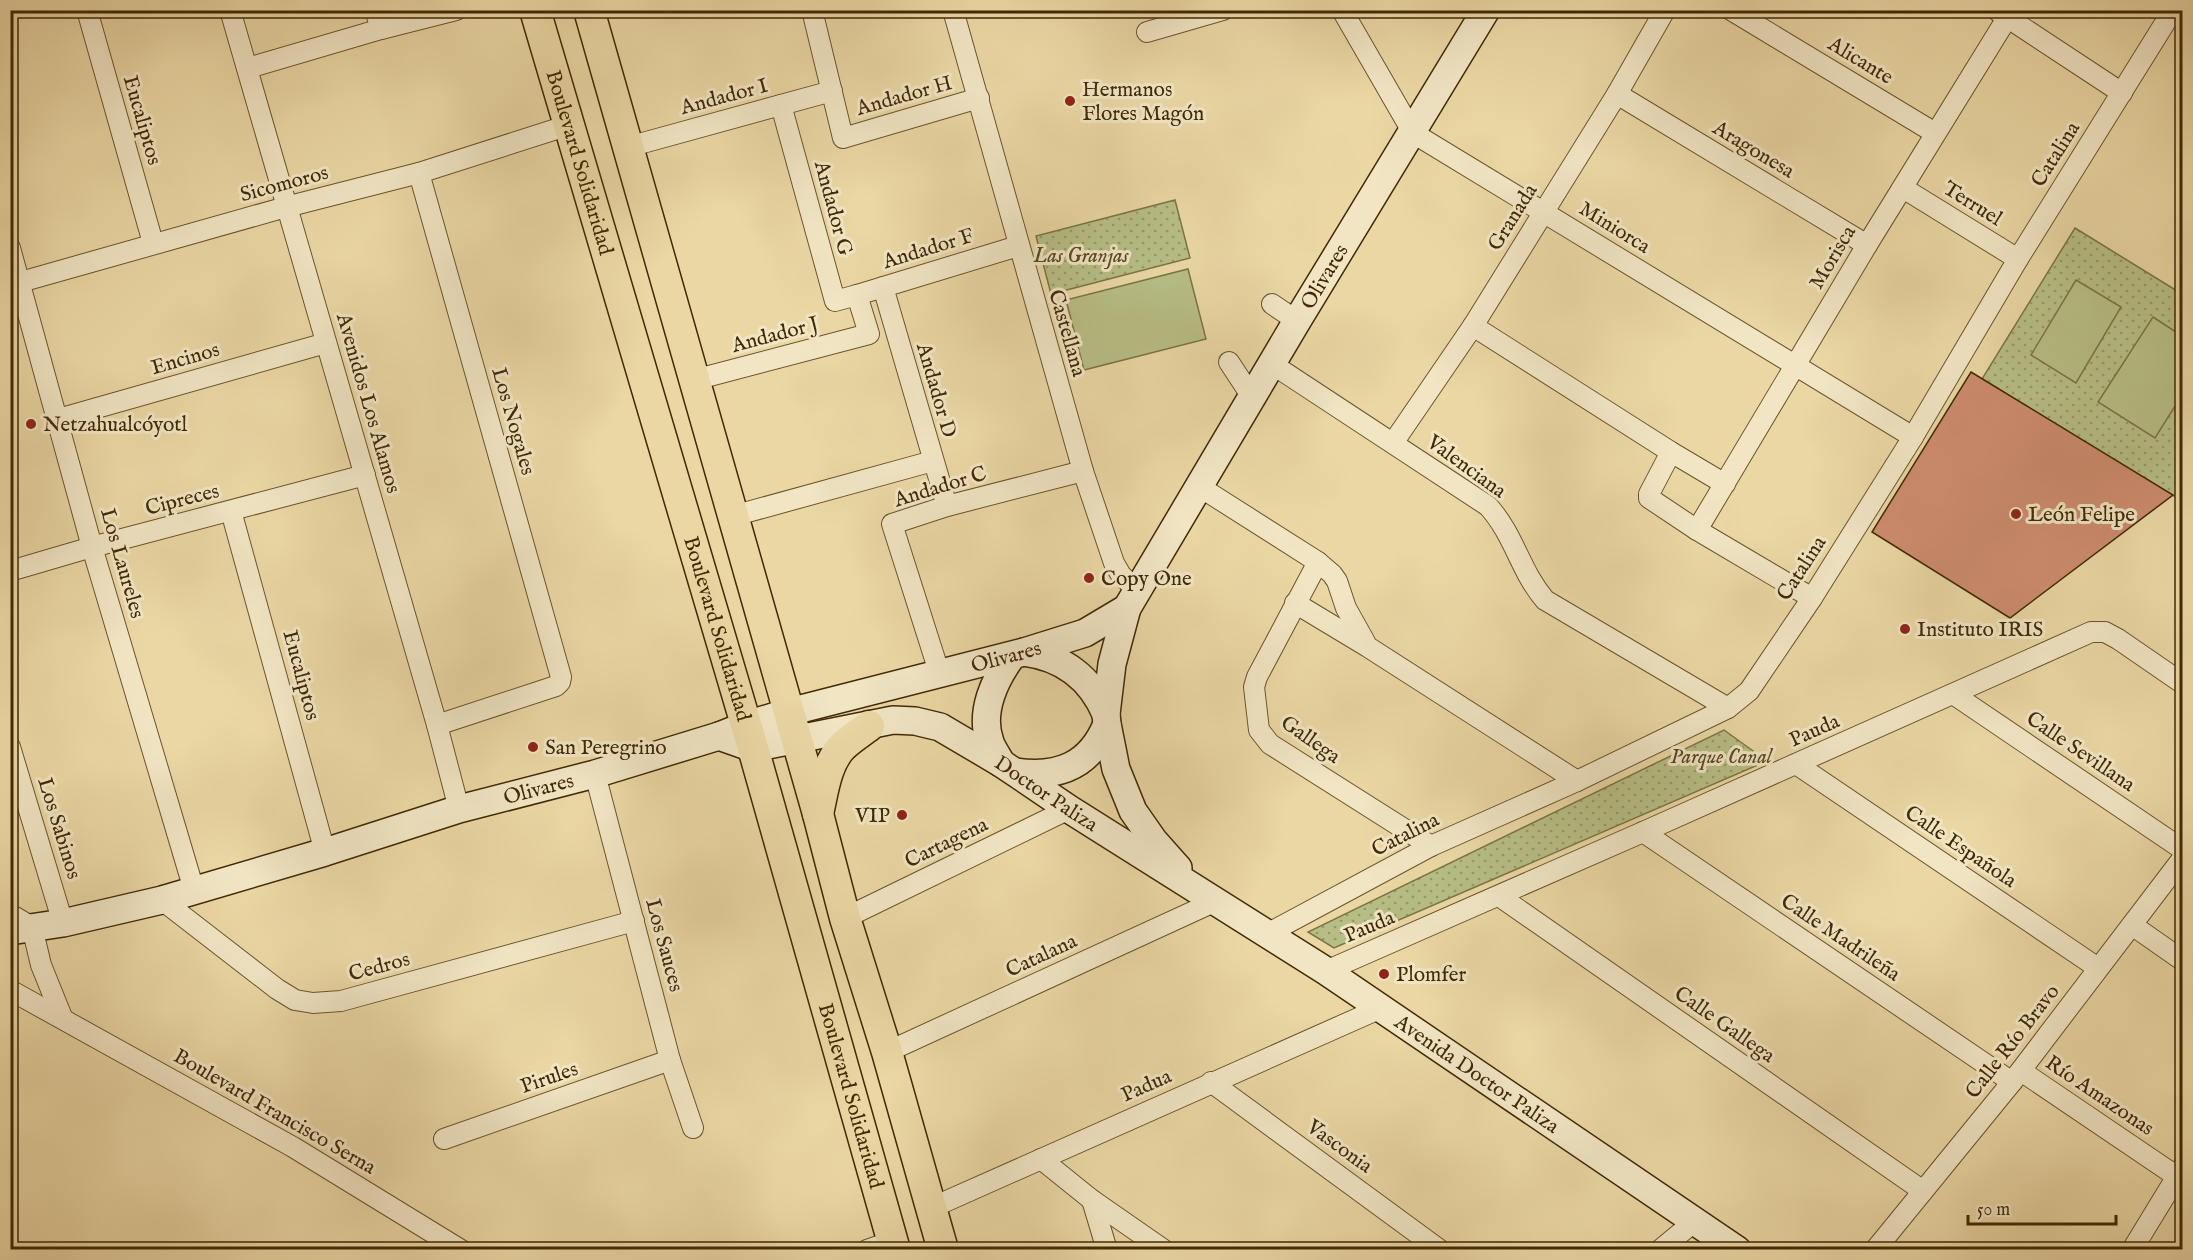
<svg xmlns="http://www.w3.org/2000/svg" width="2193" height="1260" font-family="'IM FELL English',serif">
	<defs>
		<pattern id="grass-dots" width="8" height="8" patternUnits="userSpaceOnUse" patternTransform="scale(1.5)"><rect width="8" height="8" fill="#b7be85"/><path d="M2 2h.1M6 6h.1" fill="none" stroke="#969a6b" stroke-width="1.8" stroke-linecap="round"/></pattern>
	</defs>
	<rect width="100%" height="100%" fill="#ead7a4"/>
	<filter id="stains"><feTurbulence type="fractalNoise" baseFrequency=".00333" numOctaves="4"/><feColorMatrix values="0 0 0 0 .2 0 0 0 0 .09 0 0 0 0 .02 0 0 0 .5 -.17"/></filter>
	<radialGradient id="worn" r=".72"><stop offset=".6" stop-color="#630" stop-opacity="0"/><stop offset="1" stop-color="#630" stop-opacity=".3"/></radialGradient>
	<!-- grass -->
	<g fill="url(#grass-dots)" stroke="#7c7445" stroke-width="1.5">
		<polygon points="1175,200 1190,258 1051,294 1036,236"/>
		<polygon points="2075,228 2182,294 2182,501 1982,379"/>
		<polygon points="1724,730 1767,761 1334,948 1308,932"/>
	</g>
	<!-- garden -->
	<g fill="#b7be85" stroke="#7c7445" stroke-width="1.5">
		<polygon points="1188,269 1206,339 1084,370 1066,300"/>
		<polygon points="2076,280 2121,307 2076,383 2031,355"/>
		<polygon points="2153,317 2182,336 2182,395 2155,438 2098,402"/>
	</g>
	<!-- building -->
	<polygon fill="#cd8c6f" stroke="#412905" stroke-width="1.5" points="1971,372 2173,495 2010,618 1872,532"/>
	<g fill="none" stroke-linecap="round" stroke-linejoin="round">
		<defs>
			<g id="street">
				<polyline points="87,10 153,243"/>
				<polyline points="230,10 437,725 459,809"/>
				<polyline points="375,10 381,29"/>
				<polyline points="812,10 843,138 979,98"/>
				<polyline points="953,10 1083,471 1114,563 1121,575 1137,590"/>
				<polyline points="1342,10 1413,133 1913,437"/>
				<polyline points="1731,10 1935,133"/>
				<polyline points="1999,12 2122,93"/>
				<polyline points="1147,32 1223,10"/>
				<polyline points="248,68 381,29 456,10"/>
				<polyline points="1617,94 1867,245"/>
				<polyline points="781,105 835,301 857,295"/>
				<polyline points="628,147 832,91"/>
				<polyline points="419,173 561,677 560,682 556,686 437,725"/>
				<polyline points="1903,188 2018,259"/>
				<polyline points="10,248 92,547 194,890"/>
				<polyline points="10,285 286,207 419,173 569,125"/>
				<polyline points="883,287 947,506"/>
				<polyline points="1272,304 1297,321"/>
				<polyline points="1473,326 1671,452 1725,484"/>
				<polyline points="1229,362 1252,397"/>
				<path d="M1272,364l216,142c27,30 32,65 57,94l183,108"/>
				<polyline points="694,380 869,334 857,295 1018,246"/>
				<polyline points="58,419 326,343"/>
				<polyline points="1393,443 1473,326 1617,94 1665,10"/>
				<polyline points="1671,452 1649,494 1649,498 1697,530 1812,598"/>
				<polyline points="1200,487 1318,562 1332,574 1337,581 1346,608 1365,642"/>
				<polyline points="231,511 325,852"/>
				<polyline points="733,516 933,461"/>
				<polyline points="1697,530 1867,245 2012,10"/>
				<polyline points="1318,562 1257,677 1254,687 1259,730 1270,744 1431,846"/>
				<polyline points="10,571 92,547 365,475"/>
				<polyline points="1295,603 1368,647 1577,781"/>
				<polyline points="940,675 892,524 947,506 1083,471"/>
				<polyline points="1953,694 2182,849"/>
				<polyline points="10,747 63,923"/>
				<polyline points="1796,764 2098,968"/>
				<polyline points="595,774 670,1060 693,1128"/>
				<polyline points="1643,832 2012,1082"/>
				<polyline points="1499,896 1923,1191"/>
				<polyline points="162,900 277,989 295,1000 313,1003 341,1001 634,921"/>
				<polyline points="10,914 32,927 41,965 62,1017"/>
				<polyline points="845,918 1069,809"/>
				<polyline points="2132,925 2182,960"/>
				<polyline points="1269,933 1431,846 1577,781 1728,708 1749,691 1812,598 1913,437 2018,259 2173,10"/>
				<polyline points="1326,971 1643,832 2091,632 2105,632 2118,639 2182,683"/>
				<polyline points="10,990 293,1147 461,1250"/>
				<polyline points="887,1052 1216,901"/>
				<polyline points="2021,1071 2182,1180"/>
				<polyline points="1211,1082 1440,1250"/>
				<polyline points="444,1139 670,1060"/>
				<polyline points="1041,1159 1092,1200 1164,1250"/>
				<polyline points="1092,1200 1107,1250"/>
				<polyline points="931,1208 1381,1008"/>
				<polyline points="867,1250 893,1241"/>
				<polyline points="1660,1250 1695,1221"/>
				<polyline points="1875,1250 2012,1082 2182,859"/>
				<polyline points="2132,1250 2182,1168"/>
			</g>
			<g id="secondary">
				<path d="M1024,652c39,5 67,26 82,62"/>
				<path id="s1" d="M719,736l34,12 140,-28 22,1 25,6 61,36 68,46 257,162 411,279"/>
				<path d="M1001,763c-3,-7 -9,-14 -11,-21 -11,-30 5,-63 22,-86"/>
				<path d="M1016,772c42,6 74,-6 91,-48"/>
				<path id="s2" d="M1178,868l-24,-27 -21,-30 -17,-42 -9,-45 -1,-10 6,-50 15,-56 170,-287 189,-311"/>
				<path id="s3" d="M10,931l53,-8 99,-23 163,-48 134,-43 136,-35 124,-38 28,-11 42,-13 235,-60 61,-19 42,-25"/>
			</g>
			<g id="primary">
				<path id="s4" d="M535,10l218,738 142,502"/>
				<polyline points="589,10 818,814 845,918 887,1052 943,1250"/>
				<path d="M818,814c5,-22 8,-50 24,-67 8,-8 18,-14 27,-21"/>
			</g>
		</defs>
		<!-- street casing -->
		<use href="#street" stroke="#6b542d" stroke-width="22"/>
		<!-- secondary casing -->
		<use href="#secondary" stroke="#412905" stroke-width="30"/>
		<!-- primary casing -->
		<use href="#primary" stroke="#412905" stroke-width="33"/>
		<!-- street -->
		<use href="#street" stroke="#f1e5c4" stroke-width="20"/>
		<!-- secondary -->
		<use href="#secondary" stroke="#f1e5c4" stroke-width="27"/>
		<!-- primary -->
		<use href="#primary" stroke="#ead7a4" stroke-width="30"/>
	</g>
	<!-- markers -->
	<g fill="#8f2418" stroke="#f1e5c4" stroke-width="2">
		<circle cx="1070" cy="101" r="6"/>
		<circle cx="31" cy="424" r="6"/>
		<circle cx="2016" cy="514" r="6"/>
		<circle cx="1089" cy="578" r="6"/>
		<circle cx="1905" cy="629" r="6"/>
		<circle cx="533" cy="747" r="6"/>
		<circle cx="902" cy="815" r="6"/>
		<circle cx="1384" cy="974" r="6"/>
	</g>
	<g text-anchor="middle" stroke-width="6" stroke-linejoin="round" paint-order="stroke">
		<!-- street labels -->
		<g font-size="21" fill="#412905" stroke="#f1e5c4">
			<text transform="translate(1861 60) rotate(31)" y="7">Alicante</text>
			<text transform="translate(904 95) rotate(-16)" y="7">Andador H</text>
			<text transform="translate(724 96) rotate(-15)" y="7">Andador I</text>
			<text transform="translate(143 120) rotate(74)" y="7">Eucaliptos</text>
			<text transform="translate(1754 149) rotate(31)" y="7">Aragonesa</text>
			<text transform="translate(2055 154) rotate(-58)" y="7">Catalina</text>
			<text dy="7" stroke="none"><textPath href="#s4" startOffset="159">Boulevard Solidaridad</textPath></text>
			<text transform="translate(284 183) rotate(-15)" y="7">Sicomoros</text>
			<text transform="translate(1973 203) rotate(32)" y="7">Terruel</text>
			<text transform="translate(834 208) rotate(75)" y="7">Andador G</text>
			<text transform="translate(1512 217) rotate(-58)" y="7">Granada</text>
			<text transform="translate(1615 227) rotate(32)" y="7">Miniorca</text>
			<text transform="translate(928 248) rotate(-17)" y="7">Andador F</text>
			<text transform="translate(1832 257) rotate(-59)" y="7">Morisca</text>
			<text dy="7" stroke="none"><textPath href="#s2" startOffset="668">Olivares</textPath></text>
			<text transform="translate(1068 333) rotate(74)" y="7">Castellana</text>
			<text transform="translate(775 334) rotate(-15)" y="7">Andador J</text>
			<text transform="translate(185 358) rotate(-16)" y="7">Encinos</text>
			<text transform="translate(937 390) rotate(74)" y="7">Andador D</text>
			<text transform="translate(369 403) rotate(74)" y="7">Avenidos Los Alamos</text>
			<text transform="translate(514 421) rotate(74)" y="7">Los Nogales</text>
			<text transform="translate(1467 466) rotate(36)" y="7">Valenciana</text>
			<text transform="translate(940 486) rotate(-17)" y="7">Andador C</text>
			<text transform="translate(182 499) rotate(-14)" y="7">Cipreces</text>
			<text transform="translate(123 563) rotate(74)" y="7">Los Laureles</text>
			<text transform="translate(1801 568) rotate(-57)" y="7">Catalina</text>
			<text dy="7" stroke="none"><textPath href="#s4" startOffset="645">Boulevard Solidaridad</textPath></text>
			<text dy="7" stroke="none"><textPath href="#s3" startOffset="1034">Olivares</textPath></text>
			<text transform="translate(302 675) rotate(75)" y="7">Eucaliptos</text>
			<text transform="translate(1814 730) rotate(-24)" y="7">Pauda</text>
			<text transform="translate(1311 739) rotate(35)" y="7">Gallega</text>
			<text transform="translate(2081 751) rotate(34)" y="7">Calle Sevillana</text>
			<text dy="7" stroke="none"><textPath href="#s3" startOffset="548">Olivares</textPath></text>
			<text dy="7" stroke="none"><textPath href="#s1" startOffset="352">Doctor Paliza</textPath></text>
			<text transform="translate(60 828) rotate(73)" y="7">Los Sabinos</text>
			<text transform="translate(1405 834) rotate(-27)" y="7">Catalina</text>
			<text transform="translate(946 842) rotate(-26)" y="7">Cartagena</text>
			<text transform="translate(1961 846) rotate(34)" y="7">Calle Española</text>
			<text transform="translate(1369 926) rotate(-23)" y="7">Pauda</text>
			<text transform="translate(1841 937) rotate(34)" y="7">Calle Madrileña</text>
			<text transform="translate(665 945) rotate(75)" y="7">Los Sauces</text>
			<text transform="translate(1041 955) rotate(-25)" y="7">Catalana</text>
			<text transform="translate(379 966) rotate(-15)" y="7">Cedros</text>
			<text transform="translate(1725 1024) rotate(35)" y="7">Calle Gallega</text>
			<text transform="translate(2012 1041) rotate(-52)" y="7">Calle Río Bravo</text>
			<text dy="7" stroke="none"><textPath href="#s1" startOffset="866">Avenida Doctor Paliza</textPath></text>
			<text transform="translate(549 1077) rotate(-19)" y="7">Pirules</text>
			<text transform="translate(1146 1085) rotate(-24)" y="7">Padua</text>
			<text transform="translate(2100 1095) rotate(34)" y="7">Río Amazonas</text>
			<text dy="7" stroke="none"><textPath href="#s4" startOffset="1131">Boulevard Solidaridad</textPath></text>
			<text transform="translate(275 1111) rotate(30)" y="7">Boulevard Francisco Serna</text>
			<text transform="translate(1340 1146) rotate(36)" y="7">Vasconia</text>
		</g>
		<!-- poi labels -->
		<g font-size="21" fill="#412905" stroke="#f1e5c4" text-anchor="start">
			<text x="1082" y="96">Hermanos<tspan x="1082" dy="24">Flores Magón</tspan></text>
			<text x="43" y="431">Netzahualcóyotl</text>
			<text x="2028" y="521">León Felipe</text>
			<text x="1101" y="585">Copy One</text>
			<text x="1917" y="636">Instituto IRIS</text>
			<text x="545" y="754">San Peregrino</text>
			<text x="890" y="822" text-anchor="end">VIP</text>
			<text x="1396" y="981">Plomfer</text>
		</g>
		<!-- park labels -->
		<g font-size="21" font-style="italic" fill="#59471f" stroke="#f1e5c4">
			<text x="1081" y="262">Las Granjas</text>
			<text x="1721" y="763">Parque Canal</text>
		</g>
	</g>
	<!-- margin -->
	<rect width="2193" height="1260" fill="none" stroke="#ead7a4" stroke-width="36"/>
	<rect x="12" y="12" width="2169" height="1236" fill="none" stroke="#412905" stroke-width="3"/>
	<rect x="18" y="18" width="2157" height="1224" fill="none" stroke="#412905" stroke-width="1.5"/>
	<!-- scale -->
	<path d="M1968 1215v9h148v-9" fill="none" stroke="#412905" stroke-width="3"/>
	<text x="1977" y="1215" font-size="18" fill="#412905" stroke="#f1e5c4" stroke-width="4.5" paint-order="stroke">50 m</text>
	<rect width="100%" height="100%" filter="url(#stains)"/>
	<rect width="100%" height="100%" fill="url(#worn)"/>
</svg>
